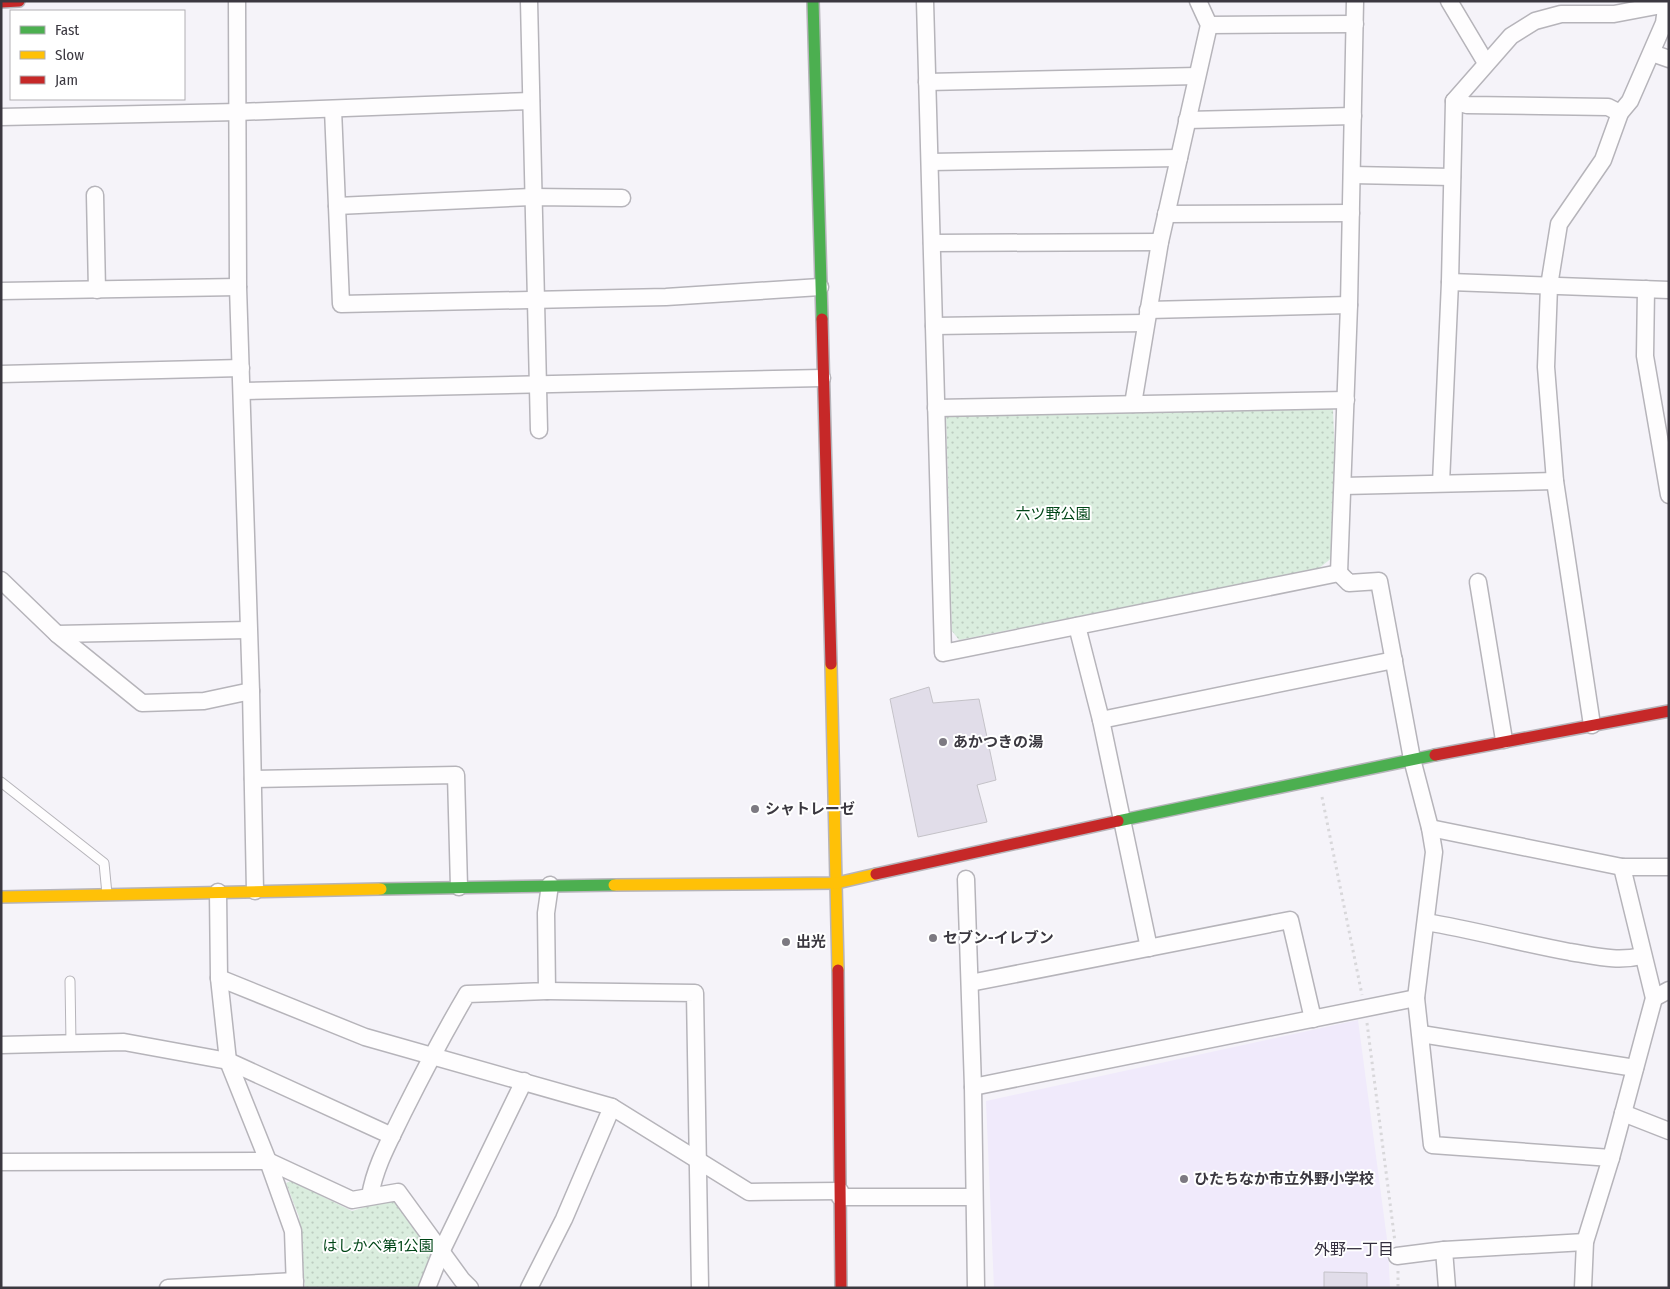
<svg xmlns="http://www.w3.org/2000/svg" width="1670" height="1289" font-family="'Fira Sans Condensed','Noto Sans JP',sans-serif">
	<defs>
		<pattern id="grass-dots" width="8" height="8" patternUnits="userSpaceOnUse" patternTransform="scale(1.25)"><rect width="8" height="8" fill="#daedde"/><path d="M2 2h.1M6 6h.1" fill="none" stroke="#bcccc0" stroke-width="1.8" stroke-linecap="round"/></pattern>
	</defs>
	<rect width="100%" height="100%" fill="#f5f3f9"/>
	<!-- built -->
	<polygon fill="#f0eafb" points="1358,1020 1388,1247 1390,1288 994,1288 986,1101"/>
	<!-- grass -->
	<g fill="url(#grass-dots)">
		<polygon points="1319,403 1333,409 1336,483 1333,557 1318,569 959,640 952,631 946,412"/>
		<polygon points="291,1181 352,1211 395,1198 432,1251 432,1261 419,1288 305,1288 299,1217 286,1183"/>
	</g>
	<!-- building -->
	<g fill="#e1dde9" stroke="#c4c2c8">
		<polygon points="929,687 933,703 979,699 996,780 977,785 987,822 918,837 890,699"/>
		<polygon points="1324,1272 1367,1273 1367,1288 1324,1288"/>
	</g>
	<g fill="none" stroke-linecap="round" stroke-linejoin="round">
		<defs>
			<g id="lane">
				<polyline points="1,782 104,863 107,894"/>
				<polyline points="70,981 71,1043"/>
			</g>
			<g id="street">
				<polyline points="237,1 238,287 251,691 255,891"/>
				<polyline points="529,1 539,430"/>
				<polyline points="925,1 943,653 1339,573"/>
				<polyline points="1449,1 1486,63"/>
				<polyline points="1209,25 1355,24"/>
				<polyline points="1652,53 1669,59"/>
				<polyline points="927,82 1197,76"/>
				<polyline points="1454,101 1467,105 1608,107 1620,113"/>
				<polyline points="333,109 341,304 666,297 820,287"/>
				<polyline points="1,117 238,112 531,101"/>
				<polyline points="1187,120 1353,116"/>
				<polyline points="930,162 1179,158"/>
				<polyline points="1352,175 1452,177"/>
				<polyline points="95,195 97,290"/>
				<polyline points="337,206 532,197 622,198"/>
				<polyline points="1166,214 1351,213"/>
				<polyline points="932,243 1160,242"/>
				<polyline points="1450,282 1669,290"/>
				<polyline points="1646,289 1645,356 1669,495"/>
				<polyline points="1,291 238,287"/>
				<polyline points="1148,310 1349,305"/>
				<polyline points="934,326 1146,323"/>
				<polyline points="1,374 241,368"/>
				<polyline points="242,391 822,378"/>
				<polyline points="1133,404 1160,242 1209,25 1198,1"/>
				<polyline points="936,408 1346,400"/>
				<polyline points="1441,483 1450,282 1454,101 1511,36 1535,21 1561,14 1614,14 1667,4"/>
				<polyline points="1343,486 1555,481"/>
				<polyline points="1339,573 1349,583 1379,581 1412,759 1430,828 1434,852 1416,998 1432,1145 1611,1158"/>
				<polyline points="1339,573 1349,305 1355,1"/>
				<polyline points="1,580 57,634 142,703 204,701 251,691"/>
				<polyline points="1478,582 1504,740"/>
				<polyline points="1077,626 1101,720 1149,948"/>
				<polyline points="57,634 248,630"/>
				<polyline points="1101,720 1394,660"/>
				<polyline points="1592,725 1555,481 1546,367 1549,286 1559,224 1603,160 1620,113 1630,101 1664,23 1667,1"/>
				<polyline points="253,779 456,775 459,887"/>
				<polyline points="1430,828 1622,867 1669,867"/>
				<polyline points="966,879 973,1087 976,1288"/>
				<polyline points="218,892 219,978 228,1061 268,1161 293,1231 295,1288"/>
				<path d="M1426,922c48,8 95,21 144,30 26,4 46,10 72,4"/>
				<polyline points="219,978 365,1037 612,1107 749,1192 840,1191"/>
				<polyline points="970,983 1290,920 1313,1019"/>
				<polyline points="547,991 695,993 700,1288"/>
				<polyline points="1654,998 1669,990"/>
				<polyline points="1421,1034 1635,1068"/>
				<polyline points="1,1045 124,1042 228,1061 392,1136"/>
				<polyline points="973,1087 1416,998"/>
				<polyline points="1623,1113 1669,1131"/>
				<polyline points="1,1162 268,1161 352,1200 398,1192 462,1280 470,1288"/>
				<path d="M370,1196c5,-30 20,-56 33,-83 20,-40 41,-80 64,-119l80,-3 -1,-78 4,-28"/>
				<polyline points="840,1197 974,1197"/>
				<polyline points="1444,1250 1447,1288"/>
				<polyline points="1397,1256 1444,1250 1585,1242"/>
				<polyline points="168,1288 295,1281"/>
				<polyline points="427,1288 442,1250 524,1081"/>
				<polyline points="529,1288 564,1219 612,1107"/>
				<polyline points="1583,1288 1585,1242 1611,1158 1654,998 1622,867"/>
			</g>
			<g id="fast">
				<polyline points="813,1 822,319"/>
				<polyline points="1118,821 1435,755"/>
				<polyline points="381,889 614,885"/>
			</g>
			<g id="slow">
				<polyline points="831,664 838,970"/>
				<polyline points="614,885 837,883 876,874"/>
				<polyline points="1,897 381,889"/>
			</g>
			<g id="jam">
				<polyline points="1,2 19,1"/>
				<polyline points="822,319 831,664"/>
				<polyline points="1435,755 1669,711"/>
				<polyline points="876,874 1118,821"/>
				<polyline points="838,970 841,1288"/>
			</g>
		</defs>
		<!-- lane casing -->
		<use href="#lane" stroke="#b6b4ba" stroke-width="11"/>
		<!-- street casing -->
		<use href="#street" stroke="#b6b4ba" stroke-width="19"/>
		<!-- fast casing -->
		<use href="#fast" stroke="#b6b4ba" stroke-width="14"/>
		<!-- slow casing -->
		<use href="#slow" stroke="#b6b4ba" stroke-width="14"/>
		<!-- jam casing -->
		<use href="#jam" stroke="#b6b4ba" stroke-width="14"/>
		<!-- path -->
		<g stroke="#d8d7da" stroke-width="3" stroke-dasharray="2.5 4" stroke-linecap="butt">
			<polyline points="1322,797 1362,995"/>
			<polyline points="1367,1023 1395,1242"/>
			<polyline points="1398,1271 1398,1288"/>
		</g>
		<!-- lane -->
		<use href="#lane" stroke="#fefdfe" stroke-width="9"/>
		<!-- street -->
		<use href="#street" stroke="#fefdfe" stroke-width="16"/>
		<!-- fast -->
		<use href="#fast" stroke="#4caf50" stroke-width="11"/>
		<!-- slow -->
		<use href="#slow" stroke="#ffc107" stroke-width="11"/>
		<!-- jam -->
		<use href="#jam" stroke="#c62828" stroke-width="11"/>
	</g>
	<!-- markers -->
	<g fill="#7c7981" stroke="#fff" stroke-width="2">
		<circle cx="943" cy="742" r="5"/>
		<circle cx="755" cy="809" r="5"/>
		<circle cx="933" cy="938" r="5"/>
		<circle cx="786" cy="942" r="5"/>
		<circle cx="1184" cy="1179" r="5"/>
	</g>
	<g text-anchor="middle" stroke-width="4" stroke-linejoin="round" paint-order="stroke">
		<!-- park labels -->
		<g font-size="15" fill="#004617" stroke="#fff">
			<text x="1053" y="519">六ツ野公園</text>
			<text x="378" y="1251">はしかべ第1公園</text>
		</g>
		<!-- poi labels -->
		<g font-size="15" font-weight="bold" fill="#3b3840" stroke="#fff" text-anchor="start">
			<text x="953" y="747">あかつきの湯</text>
			<text x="765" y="814">シャトレーゼ</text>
			<text x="943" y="943">セブン-イレブン</text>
			<text x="796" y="947">出光</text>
			<text x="1194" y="1184">ひたちなか市立外野小学校</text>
		</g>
		<!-- neighbourhood labels -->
		<g font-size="16" fill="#342f3e" stroke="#fff">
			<text x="1354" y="1255">外野一丁目</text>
		</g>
	</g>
	<!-- border -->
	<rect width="1670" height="1289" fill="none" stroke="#3b3840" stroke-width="5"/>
	<!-- legend -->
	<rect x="10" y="10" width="175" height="90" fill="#ffffff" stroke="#b1afb3"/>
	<rect x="20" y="26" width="25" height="8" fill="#4caf50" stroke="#b1afb3"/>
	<text x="55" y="35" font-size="15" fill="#3b3840">Fast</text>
	<rect x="20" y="51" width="25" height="8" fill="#ffc107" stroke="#b1afb3"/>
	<text x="55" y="60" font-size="15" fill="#3b3840">Slow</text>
	<rect x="20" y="76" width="25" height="8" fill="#c62828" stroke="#b1afb3"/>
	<text x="55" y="85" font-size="15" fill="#3b3840">Jam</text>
</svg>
